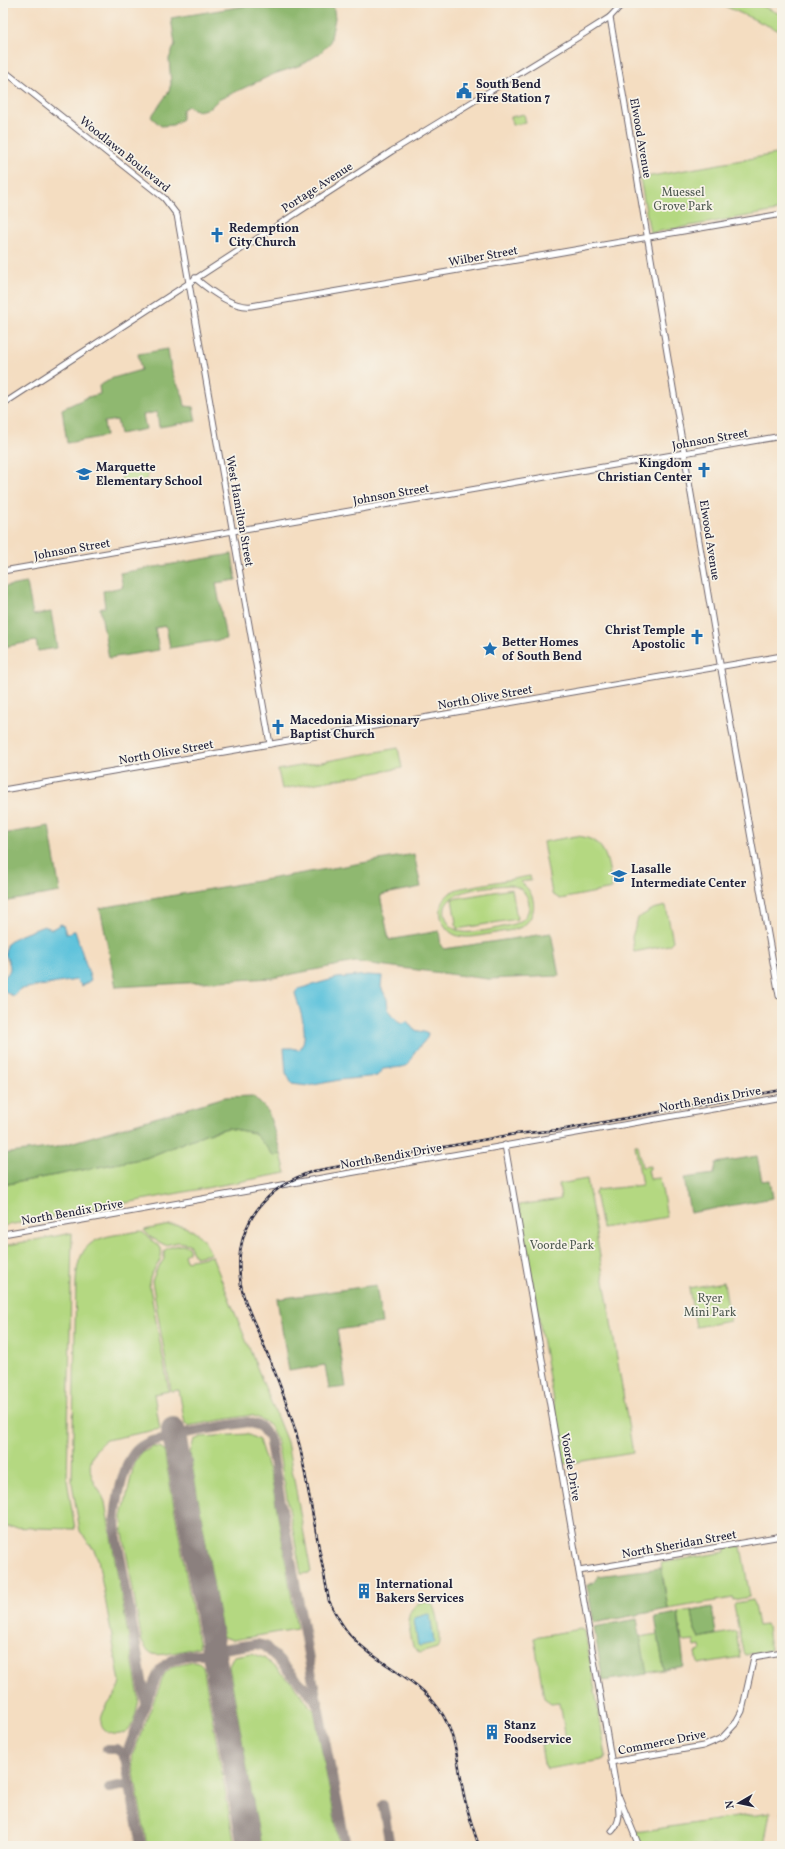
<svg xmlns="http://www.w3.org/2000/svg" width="785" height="1849" font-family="Vollkorn,serif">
	<rect width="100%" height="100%" fill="#f7f3e8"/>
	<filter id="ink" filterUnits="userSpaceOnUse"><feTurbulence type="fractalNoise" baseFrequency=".025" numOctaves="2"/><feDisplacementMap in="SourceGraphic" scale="8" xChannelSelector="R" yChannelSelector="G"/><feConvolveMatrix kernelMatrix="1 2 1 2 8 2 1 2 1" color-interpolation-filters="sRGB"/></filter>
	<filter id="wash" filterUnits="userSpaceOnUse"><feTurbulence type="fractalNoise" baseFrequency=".012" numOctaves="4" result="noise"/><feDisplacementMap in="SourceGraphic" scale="16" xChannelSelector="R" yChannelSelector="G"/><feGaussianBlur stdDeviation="0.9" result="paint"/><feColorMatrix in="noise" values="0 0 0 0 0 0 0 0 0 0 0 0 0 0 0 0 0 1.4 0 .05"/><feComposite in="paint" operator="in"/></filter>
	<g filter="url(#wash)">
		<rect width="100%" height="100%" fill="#f4ddc1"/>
		<!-- green -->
		<g fill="#b4d881" stroke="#6b7d5e" fill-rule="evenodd">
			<polygon points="718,3 756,3 782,15 782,32"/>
			<polygon points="524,114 526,123 512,125 511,117"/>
			<polygon points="782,153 782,210 650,233 640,178"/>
			<polygon points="139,470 147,471 148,477 143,482 126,485 124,483 121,483 120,480 124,472"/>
			<polygon points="398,748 402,768 282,789 278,770"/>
			<path d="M576,836c32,2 32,27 36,53l-52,10 -8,-5 -9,-52z"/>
			<path d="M530,876l1,4 -11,2c16,10 19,32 3,44 -8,5 -19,5 -27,7 -17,2 -40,11 -51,-7 -4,-6 -5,-12 -4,-18 2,-11 10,-18 21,-20zM509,885c17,1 28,22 13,35 -7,6 -49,14 -59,12 -6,-1 -12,-4 -15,-10 -18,-32 42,-36 61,-37z"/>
			<polygon points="512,889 517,919 457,929 452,899"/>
			<polygon points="666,906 673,941 669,945 634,952 632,937 638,918 653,909"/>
			<polygon points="228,1128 254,1133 274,1156 281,1154 286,1173 3,1226 3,1185 146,1158 205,1134"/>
			<polygon points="635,1145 638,1145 642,1167 650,1166 650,1169 648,1170 650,1179 660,1178 667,1217 602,1228 595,1193 597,1190 642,1185"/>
			<polygon points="587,1179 633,1453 564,1464 519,1205 561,1199 559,1184"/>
			<path d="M170,1225c21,0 33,10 41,29l-16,3 -6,-13 -10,-2 -14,3 -15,-8 -6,-7z"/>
			<path d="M141,1231l20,17c3,16 -11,21 -12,35l20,108 -15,3 6,35 -54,11c-13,9 -20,24 -13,39 3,8 9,14 12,23l34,196c-1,9 -5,25 -11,32 -8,8 -27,5 -27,-8 0,-15 17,-25 19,-40l-22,-123 -4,-9 -14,-19 -8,-48 4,-201c2,-47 26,-45 65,-51z"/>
			<polygon points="72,1233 67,1480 75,1529 3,1527 3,1246"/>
			<path d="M179,1245h7l3,3v4l-5,3 2,6 26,-5 75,186 24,130 -1,1 -9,1 -24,-131c-3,-16 -11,-23 -26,-28l-64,11v-2h-2l-6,-34 -8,1 -19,-110 4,-10 8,-12v-7l3,-4z"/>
			<polygon points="724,1282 730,1321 696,1327 689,1288"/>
			<polygon points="247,1434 259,1440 272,1481 297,1629 233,1640 223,1637 190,1453 194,1440 201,1437"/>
			<path d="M153,1447h7l4,3 35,197c-11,2 -37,10 -46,7 -5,-2 -9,-8 -11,-12l-19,-109 -1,-16 12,-53 7,-11z"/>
			<polygon points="741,1546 750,1597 733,1600 733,1598 668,1609 661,1563 725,1552 725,1549"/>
			<polygon points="753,1600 758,1626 766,1625 767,1626 770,1650 745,1655 743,1652 734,1606 736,1603"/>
			<path d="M426,1602l6,2c5,7 10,38 5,44l-17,5 -7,-6c-3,-19 -13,-40 13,-45z"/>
			<polygon points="692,1610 695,1630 699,1638 736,1631 740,1657 698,1664 696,1652 701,1651 700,1646 695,1647 694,1641 684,1642 682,1640 678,1612"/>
			<polygon points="581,1629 585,1631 606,1756 603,1760 547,1769 544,1764 541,1745 566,1740 560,1702 551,1703 544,1698 534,1637"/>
			<polygon points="658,1634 664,1670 646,1673 640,1637"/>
			<polygon points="252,1653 264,1658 291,1682 314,1710 340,1846 261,1846 229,1666 234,1656"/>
			<path d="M194,1661l5,1 4,4 32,180h-88l-15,-84 1,-8 31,-79c8,-11 17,-11 30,-14z"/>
			<polygon points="770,1812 764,1846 638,1846 636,1832"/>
		</g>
		<!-- forest -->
		<g fill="#8fb86f" stroke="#586d55">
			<polygon points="263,3 333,3 335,18 330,43 319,54 301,65 274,74 218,100 210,108 198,111 188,106 182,110 182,119 173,125 161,126 151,117 168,93 171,84 169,59 175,44 171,18"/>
			<path d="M168,349c1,10 3,21 7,31 6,11 8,13 10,26l8,1 3,14 -37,6 -2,-15 -14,3 3,14 -26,5 -3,-14 -13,2 2,14 -39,7 -5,-34 26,-12 12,-3 -1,-8 14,-8 28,-8 -3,-16z"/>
			<polygon points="232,554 236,580 216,583 226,639 170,648 166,626 155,628 159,650 109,658 100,608 105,607 103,591 123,587 120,573"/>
			<polygon points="27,583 33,615 51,612 57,648 38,651 36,641 3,647 3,587"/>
			<polygon points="49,826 60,892 3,902 3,834"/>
			<polygon points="414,854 421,887 380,895 389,940 439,931 441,946 444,949 551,933 559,976 488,979 355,962 272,978 116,987 100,908"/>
			<polygon points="253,1096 268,1111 281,1154 274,1156 254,1133 228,1128 205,1134 146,1158 3,1185 3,1154 57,1147 225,1097"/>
			<polygon points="757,1156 762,1181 770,1180 773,1198 690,1213 684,1178 714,1174 716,1163"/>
			<polygon points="376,1285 382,1323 337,1330 346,1387 329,1389 325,1365 289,1371 277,1299"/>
			<polygon points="661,1568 668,1609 594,1623 587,1586 594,1582 598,1576"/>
			<polygon points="712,1607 716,1634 699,1638 695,1630 692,1611"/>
			<polygon points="678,1613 684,1666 664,1670 655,1617"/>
			<polygon points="637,1619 647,1674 603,1681 594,1627"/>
		</g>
		<!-- water -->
		<g fill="#5ec3dc" stroke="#40728c">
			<path d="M61,924l2,1 3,8 3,1 3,-3h3l16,49 -9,6 -6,-6 -55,9 -7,7c-7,-2 -14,-7 -11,-16 1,-4 6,-6 7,-11 0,-7 -3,-10 -5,-15l1,-9 10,-8 28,-11 8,3z"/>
			<path d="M368,975l14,1 -1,11 6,12 1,10 10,12 5,2 4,-2 7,9 14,3 -1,5 -13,15 -6,12 -6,2 -19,2 -6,7 -38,4 -31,6 -16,-2 -6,-11 -2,-25h8l7,2c12,-13 0,-42 -4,-57l3,-4 39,-11z"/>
			<polygon points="428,1614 430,1615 434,1641 433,1643 420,1646 418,1645 414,1620 414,1618"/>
		</g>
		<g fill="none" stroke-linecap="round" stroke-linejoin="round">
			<!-- taxiway -->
			<g stroke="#8b807e" stroke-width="10">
				<polyline points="174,1435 248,1422 260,1426 269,1437 311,1671 346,1846"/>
				<polyline points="217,1665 218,1654 222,1649 256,1644 265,1646 318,1702"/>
				<path d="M147,1701c10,-24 10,-39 38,-45 7,-1 15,-3 22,-2l10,11"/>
				<polyline points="107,1749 117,1749 122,1753 126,1761"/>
				<polyline points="109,1788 130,1784"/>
				<polyline points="383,1805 390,1846"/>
				<path d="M141,1846l-16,-88 21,-55 -30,-170c-3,-20 6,-72 23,-85 9,-8 23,-9 35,-11"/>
			</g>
			<!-- runway -->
			<polyline stroke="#8b807e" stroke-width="24" points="173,1429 249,1846"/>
		</g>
	</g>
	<g filter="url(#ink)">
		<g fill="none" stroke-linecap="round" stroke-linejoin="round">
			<defs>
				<g id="secondary">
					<polyline points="610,17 716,641 779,996 782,996"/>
					<polyline points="3,70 164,198 177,215 270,744"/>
					<path d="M195,278c14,12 37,30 56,28l531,-92"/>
					<polyline points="3,404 392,151 585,33 610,17 623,3"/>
					<polyline points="3,571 782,436"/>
					<polyline points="3,790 782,656"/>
					<path d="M505,1145l112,648c1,13 6,27 -5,38"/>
					<polyline points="3,1234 782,1097"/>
					<polyline points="579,1571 782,1536"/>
					<polyline points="611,1762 703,1746 722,1738 735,1724 742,1711 754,1657 782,1652"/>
					<polyline points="619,1797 639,1846"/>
				</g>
				<polyline id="primary" points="781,1846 782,1811"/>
			</defs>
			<!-- secondary casing -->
			<use href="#secondary" stroke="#6c636a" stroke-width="7"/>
			<!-- primary casing -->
			<use href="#primary" stroke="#6c636a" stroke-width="8"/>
			<!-- secondary -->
			<use href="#secondary" stroke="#fff" stroke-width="5"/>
			<!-- primary -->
			<use href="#primary" stroke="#fff" stroke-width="5.5"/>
			<defs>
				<path id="rail" d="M479,1846c-6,-17 -11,-33 -15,-50 -6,-29 -7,-62 -25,-87 -23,-33 -63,-45 -89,-74 -9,-10 -15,-22 -21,-34l-29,-154c-10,-37 -23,-71 -38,-106 -8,-20 -20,-41 -22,-63 -6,-53 26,-92 74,-107l201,-37 45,-4 222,-40"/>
			</defs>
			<!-- rail casing -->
			<use href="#rail" stroke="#22223b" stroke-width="2.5"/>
			<!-- rail -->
			<use href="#rail" stroke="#f7f3e8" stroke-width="1" stroke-dasharray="3" stroke-linecap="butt"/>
		</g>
	</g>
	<!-- icons -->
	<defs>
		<symbol id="civic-bare" viewBox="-9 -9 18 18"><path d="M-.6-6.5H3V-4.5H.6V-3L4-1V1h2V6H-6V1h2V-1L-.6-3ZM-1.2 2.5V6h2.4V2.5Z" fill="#1f6fb2" stroke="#f7f3e8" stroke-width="2.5" paint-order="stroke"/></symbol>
		<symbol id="church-bare" viewBox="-9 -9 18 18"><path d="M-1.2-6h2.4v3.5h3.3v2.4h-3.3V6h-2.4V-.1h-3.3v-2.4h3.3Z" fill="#1f6fb2" stroke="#f7f3e8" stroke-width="2.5" paint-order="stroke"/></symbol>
		<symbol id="school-bare" viewBox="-9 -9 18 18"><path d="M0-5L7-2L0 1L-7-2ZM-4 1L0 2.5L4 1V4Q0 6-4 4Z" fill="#1f6fb2" stroke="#f7f3e8" stroke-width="2.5" paint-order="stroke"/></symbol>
		<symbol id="sight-bare" viewBox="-9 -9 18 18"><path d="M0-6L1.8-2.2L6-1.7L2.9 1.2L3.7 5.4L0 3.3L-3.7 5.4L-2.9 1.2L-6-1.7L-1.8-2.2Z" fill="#1f6fb2" stroke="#f7f3e8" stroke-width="2.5" paint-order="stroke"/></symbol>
		<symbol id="building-bare" viewBox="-9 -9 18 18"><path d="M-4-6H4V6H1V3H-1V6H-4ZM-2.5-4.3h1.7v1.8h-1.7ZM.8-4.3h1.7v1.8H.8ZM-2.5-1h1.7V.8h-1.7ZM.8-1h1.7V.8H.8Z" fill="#1f6fb2" stroke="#f7f3e8" stroke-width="2.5" paint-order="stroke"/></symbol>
	</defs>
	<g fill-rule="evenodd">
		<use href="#civic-bare" x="453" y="80" width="22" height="22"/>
		<use href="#church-bare" x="206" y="224" width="22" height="22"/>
		<use href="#church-bare" x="693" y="459" width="22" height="22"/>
		<use href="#school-bare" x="73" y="463" width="22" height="22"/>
		<use href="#church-bare" x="686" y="626" width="22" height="22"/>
		<use href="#sight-bare" x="479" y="638" width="22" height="22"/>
		<use href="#church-bare" x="267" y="716" width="22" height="22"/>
		<use href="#school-bare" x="608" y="865" width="22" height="22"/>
		<use href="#building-bare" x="353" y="1580" width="22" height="22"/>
		<use href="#building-bare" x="481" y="1721" width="22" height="22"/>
	</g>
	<g text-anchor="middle" stroke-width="3.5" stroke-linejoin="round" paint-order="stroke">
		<!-- poi labels -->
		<g font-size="12" font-weight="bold" fill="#22223b" stroke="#f7f3e8" text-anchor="start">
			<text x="476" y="88">South Bend<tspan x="476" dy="14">Fire Station 7</tspan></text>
			<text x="229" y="232">Redemption<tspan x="229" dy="14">City Church</tspan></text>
			<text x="692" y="467" text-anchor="end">Kingdom<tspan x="692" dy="14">Christian Center</tspan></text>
			<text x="96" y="471">Marquette<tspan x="96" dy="14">Elementary School</tspan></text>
			<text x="685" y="634" text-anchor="end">Christ Temple<tspan x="685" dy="14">Apostolic</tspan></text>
			<text x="502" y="646">Better Homes<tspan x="502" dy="14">of South Bend</tspan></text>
			<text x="290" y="724">Macedonia Missionary<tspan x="290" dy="14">Baptist Church</tspan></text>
			<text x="631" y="873">Lasalle<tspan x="631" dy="14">Intermediate Center</tspan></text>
			<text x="376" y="1588">International<tspan x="376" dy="14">Bakers Services</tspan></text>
			<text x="504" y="1729">Stanz<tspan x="504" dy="14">Foodservice</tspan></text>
		</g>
		<!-- street labels -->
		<g font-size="12" fill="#22223b" stroke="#f7f3e8">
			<text transform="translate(641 138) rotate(80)" y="4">Elwood Avenue</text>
			<text transform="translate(125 154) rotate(39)" y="4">Woodlawn Boulevard</text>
			<text transform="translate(317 187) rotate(-33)" y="4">Portage Avenue</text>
			<text transform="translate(483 256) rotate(-10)" y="4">Wilber Street</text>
			<text transform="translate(710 439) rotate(-10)" y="4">Johnson Street</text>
			<text transform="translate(391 494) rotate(-10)" y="4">Johnson Street</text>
			<text transform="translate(240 511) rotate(80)" y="4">West Hamilton Street</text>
			<text transform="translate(710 540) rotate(81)" y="4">Elwood Avenue</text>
			<text transform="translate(72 549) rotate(-10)" y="4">Johnson Street</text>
			<text transform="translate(485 697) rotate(-10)" y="4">North Olive Street</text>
			<text transform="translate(166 752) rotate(-10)" y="4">North Olive Street</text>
			<text transform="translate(710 1099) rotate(-10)" y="4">North Bendix Drive</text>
			<text transform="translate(391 1156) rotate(-10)" y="4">North Bendix Drive</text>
			<text transform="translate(72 1212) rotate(-10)" y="4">North Bendix Drive</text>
			<text transform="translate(571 1467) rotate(80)" y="4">Voorde Drive</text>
			<text transform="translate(679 1544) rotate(-10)" y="4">North Sheridan Street</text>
			<text transform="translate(662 1742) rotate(-11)" y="4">Commerce Drive</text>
		</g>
		<!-- park labels -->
		<g font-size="12" fill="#4e5950" stroke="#f7f3e8">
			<text x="683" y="196">Muessel<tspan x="683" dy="14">Grove Park</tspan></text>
			<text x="562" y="1249">Voorde Park</text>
			<text x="710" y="1302">Ryer<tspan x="710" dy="14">Mini Park</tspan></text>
		</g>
	</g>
	<!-- margin -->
	<rect width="785" height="1849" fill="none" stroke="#f7f3e8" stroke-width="16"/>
	<!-- north arrow -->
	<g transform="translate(739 1803) rotate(261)" stroke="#f7f3e8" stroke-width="3" paint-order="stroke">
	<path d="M0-3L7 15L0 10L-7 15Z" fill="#22223b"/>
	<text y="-6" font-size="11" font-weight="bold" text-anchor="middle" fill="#22223b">N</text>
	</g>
</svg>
